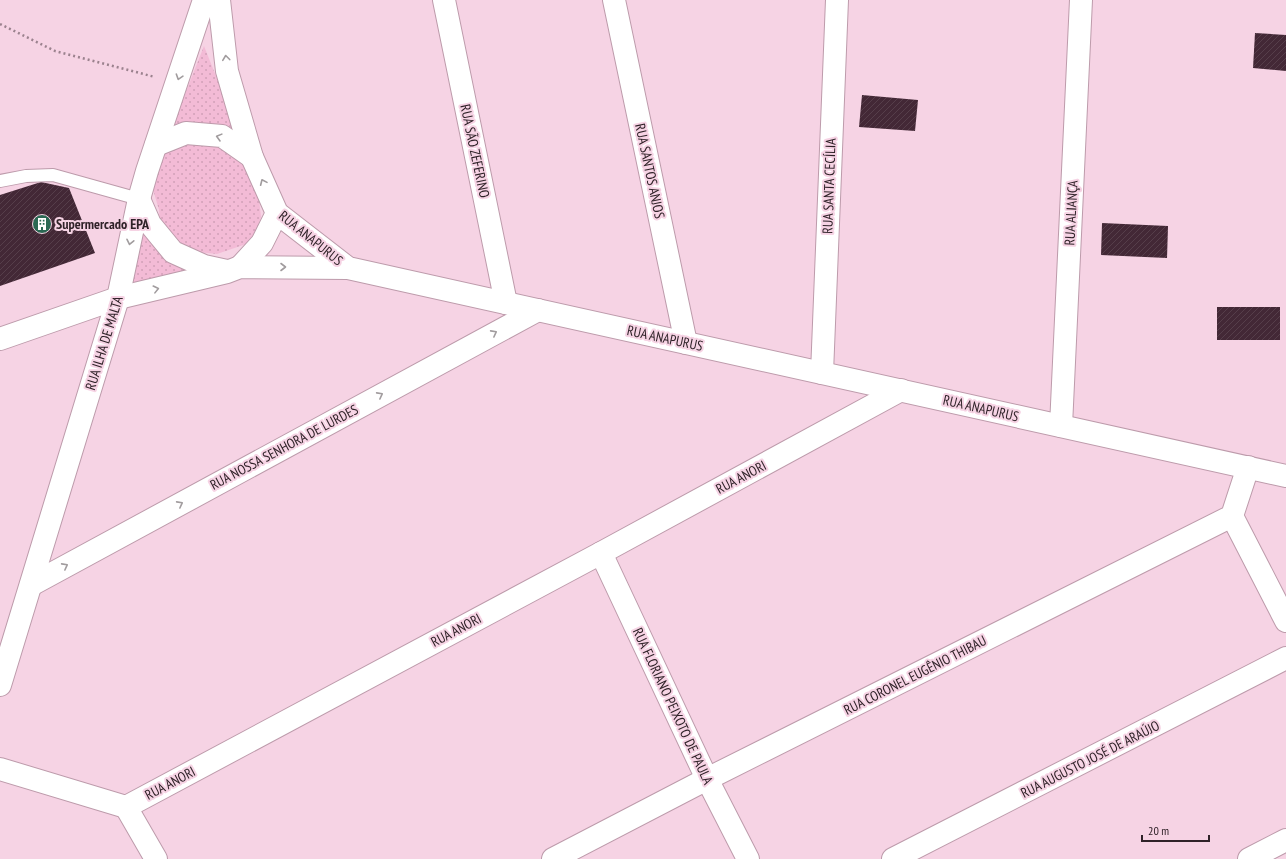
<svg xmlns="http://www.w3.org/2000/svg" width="1286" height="859" font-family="'PT Sans Narrow',sans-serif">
	<defs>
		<pattern id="grass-dots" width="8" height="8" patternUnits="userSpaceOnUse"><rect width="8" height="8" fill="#f3bbd6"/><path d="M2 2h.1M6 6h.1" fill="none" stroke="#d1a0b8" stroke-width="1.8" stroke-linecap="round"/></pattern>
		<pattern id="building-hatch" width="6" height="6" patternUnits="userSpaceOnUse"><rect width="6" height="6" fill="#432836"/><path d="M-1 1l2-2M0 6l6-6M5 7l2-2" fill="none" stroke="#563e4a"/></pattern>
	</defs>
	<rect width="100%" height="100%" fill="#f6d3e4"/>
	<!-- grass -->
	<g fill="url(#grass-dots)">
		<polygon points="204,46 239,134 170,132"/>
		<polygon points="184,141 212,141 241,157 257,181 261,217 252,242 217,254 188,251 160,225 159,210 152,186 163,148"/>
		<polygon points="142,219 194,269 123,297"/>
	</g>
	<!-- building -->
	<g fill="url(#building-hatch)">
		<polygon points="1255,33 1286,35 1286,71 1253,68"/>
		<polygon points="862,95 918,100 915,131 859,127"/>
		<polygon points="41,182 69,188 95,253 0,286 0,195"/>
		<polygon points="1102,223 1168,226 1167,258 1101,255"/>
		<rect x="1217" y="307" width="63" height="33"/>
	</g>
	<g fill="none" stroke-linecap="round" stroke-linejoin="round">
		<defs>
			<polyline id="lane" points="0,181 26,176 53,175 139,199"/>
			<g id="street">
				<polyline points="219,0 227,71 252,157 277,213 348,268 1286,476"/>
				<polyline points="444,0 506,303"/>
				<polyline points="614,0 686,343"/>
				<polyline points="156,145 186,133 222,136 252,157"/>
				<polyline points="139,199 150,224 173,252 204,266 227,271"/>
				<polyline points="240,267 262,243 277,213"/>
				<polyline points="0,339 118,298 227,272 240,267 348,268"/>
				<polyline points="822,373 837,0"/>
				<polyline points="1061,426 1081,0"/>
				<polyline points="1232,516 1286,621"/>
				<polyline points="601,553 707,779 748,859"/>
				<polyline points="31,585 538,310"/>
				<polyline points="0,685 118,298 139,199 147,171 204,0"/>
				<polyline points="0,769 126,807 601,553 901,390"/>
				<polyline points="126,807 156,859"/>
				<polyline points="553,859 707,779 1232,516 1248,467"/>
				<polyline points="893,859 1286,658"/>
				<polyline points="1249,859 1286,840"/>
			</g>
		</defs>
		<!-- lane casing -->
		<use href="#lane" stroke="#bd9bab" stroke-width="14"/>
		<!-- street casing -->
		<use href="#street" stroke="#bd9bab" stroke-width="24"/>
		<!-- path -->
		<polyline stroke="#9b828e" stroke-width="2.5" stroke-dasharray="2 3" stroke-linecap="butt" points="0,24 55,51 155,77"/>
		<!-- lane -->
		<use href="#lane" stroke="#fff" stroke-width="12"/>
		<!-- street -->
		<use href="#street" stroke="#fff" stroke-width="22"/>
	</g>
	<!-- one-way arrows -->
	<defs><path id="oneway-chevron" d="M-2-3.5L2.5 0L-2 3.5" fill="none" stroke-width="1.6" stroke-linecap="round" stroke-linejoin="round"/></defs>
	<g stroke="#a19c9e">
		<use href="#oneway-chevron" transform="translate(226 58) rotate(-97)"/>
		<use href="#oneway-chevron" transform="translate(179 77) rotate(108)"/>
		<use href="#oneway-chevron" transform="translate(219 137) rotate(-165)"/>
		<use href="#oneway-chevron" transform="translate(263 182) rotate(-114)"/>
		<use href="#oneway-chevron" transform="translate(130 242) rotate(102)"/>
		<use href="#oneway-chevron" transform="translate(283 267)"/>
		<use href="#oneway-chevron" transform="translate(156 289) rotate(-14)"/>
		<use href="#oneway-chevron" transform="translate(494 333) rotate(-28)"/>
		<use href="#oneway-chevron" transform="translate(380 395) rotate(-28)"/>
		<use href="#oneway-chevron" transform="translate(180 504) rotate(-28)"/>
		<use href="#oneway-chevron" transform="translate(65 566) rotate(-28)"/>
	</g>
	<!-- icons -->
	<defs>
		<symbol id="building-disc" viewBox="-11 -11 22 22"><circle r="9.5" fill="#2b6853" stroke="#f6d3e4"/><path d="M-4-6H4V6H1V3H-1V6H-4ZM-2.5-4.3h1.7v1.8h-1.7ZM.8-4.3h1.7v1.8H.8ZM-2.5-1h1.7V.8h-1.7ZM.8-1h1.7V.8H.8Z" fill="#fff"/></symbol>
	</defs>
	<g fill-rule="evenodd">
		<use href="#building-disc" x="31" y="213" width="22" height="22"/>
	</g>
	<g text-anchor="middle" stroke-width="4" stroke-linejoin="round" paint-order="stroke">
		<!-- street labels -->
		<g font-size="14" fill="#2f2228" stroke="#f6d3e4">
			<text transform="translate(475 151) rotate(78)" y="5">RUA SÃO ZEFERINO</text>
			<text transform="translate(650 171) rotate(78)" y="5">RUA SANTOS ANJOS</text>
			<text transform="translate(829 186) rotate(-88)" y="5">RUA SANTA CECÍLIA</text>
			<text transform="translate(1071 213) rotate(-87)" y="5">RUA ALIANÇA</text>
			<text transform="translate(311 238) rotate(39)" y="5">RUA ANAPURUS</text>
			<text transform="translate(665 338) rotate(12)" y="5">RUA ANAPURUS</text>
			<text transform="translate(104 343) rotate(-73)" y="5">RUA ILHA DE MALTA</text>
			<text transform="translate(981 408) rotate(13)" y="5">RUA ANAPURUS</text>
			<text transform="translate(284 447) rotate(-28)" y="5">RUA NOSSA SENHORA DE LURDES</text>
			<text transform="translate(741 477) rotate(-28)" y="5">RUA ANORI</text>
			<text transform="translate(456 630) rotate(-28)" y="5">RUA ANORI</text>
			<text transform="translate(915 675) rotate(-27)" y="5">RUA CORONEL EUGÊNIO THIBAU</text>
			<text transform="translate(673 706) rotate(65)" y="5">RUA FLORIANO PEIXOTO DE PAULA</text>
			<text transform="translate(1090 759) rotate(-27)" y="5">RUA AUGUSTO JOSÉ DE ARAÚJO</text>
			<text transform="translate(170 783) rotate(-28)" y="5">RUA ANORI</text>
		</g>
		<!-- poi labels -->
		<g font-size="14" font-weight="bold" fill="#2f2228" stroke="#f6d3e4" text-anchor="start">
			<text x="56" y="229">Supermercado EPA</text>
		</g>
	</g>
	<!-- scale -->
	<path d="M1142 835v6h67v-6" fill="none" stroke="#2f2228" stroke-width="2"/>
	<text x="1148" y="835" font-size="12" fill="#2f2228" stroke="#f6d3e4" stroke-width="3" paint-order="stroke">20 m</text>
</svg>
